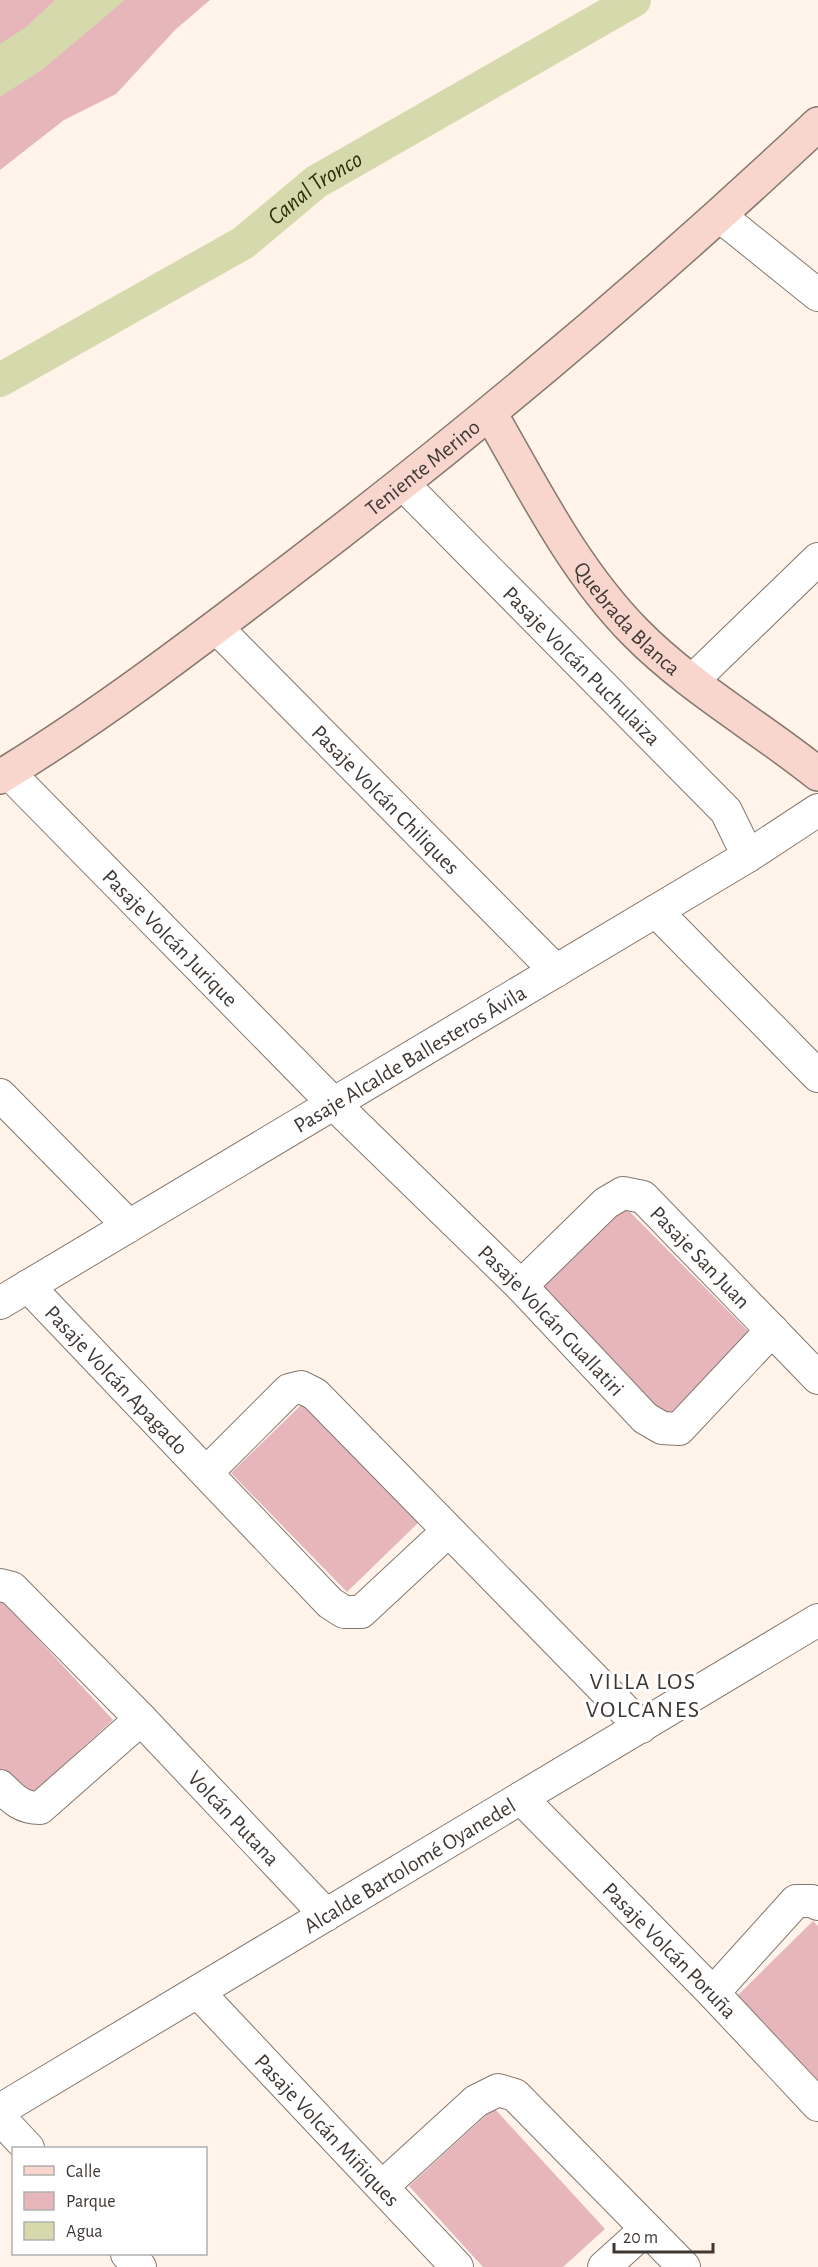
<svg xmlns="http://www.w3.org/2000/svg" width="818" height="2267" font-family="'Alegreya Sans',sans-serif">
	<rect width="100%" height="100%" fill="#fff3ea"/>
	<!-- green -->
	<g fill="#e6b6bb">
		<polygon points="0,0 210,0 175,30 116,94 64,120 0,170"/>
		<polygon points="623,1205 751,1334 665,1418 537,1289"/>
		<polygon points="303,1403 419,1522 347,1592 231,1473"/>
		<polygon points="0,1598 113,1720 25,1800 0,1773"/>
		<polygon points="813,1921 818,1926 818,2084 734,1999"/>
		<polygon points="494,2108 605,2229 563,2267 483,2267 409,2186"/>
	</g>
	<!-- water -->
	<polygon fill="#d6d9ac" points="55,0 125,0 43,69 0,97 0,44 26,27"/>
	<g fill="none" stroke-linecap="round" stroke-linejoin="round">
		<!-- canal -->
		<path stroke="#d6d9ac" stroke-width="34" id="s1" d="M0,380l243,-137 73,-61 318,-182"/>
		<defs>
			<g id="street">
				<polyline points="720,216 818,295"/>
				<path id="s2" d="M403,484l323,327 22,45"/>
				<path id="s3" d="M216,627l340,344"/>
				<polyline points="692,681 818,559"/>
				<path id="s4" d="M8,772l326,332 187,182 124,132 17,10 17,1 93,-99"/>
				<polyline points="656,911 818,1076"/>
				<polyline points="0,1095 129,1226"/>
				<path id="s5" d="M28,1286l302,317 14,9h17l86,-80"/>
				<path id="s6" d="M521,1286l85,-83 17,-10 20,4 175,181"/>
				<path id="s7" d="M0,1303l748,-447 70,-46"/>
				<polyline points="207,1472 289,1390 301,1387 315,1394 641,1727"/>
				<path id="s8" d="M0,1585l12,3 129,131 185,196"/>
				<path d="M0,1786c13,13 21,22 40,22l101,-89"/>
				<path id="s9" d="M521,1798l192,195 105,112"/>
				<path id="s10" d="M198,1992l259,275"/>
				<polyline points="713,1993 796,1901 812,1901 818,1904"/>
				<path id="s11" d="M0,2110l818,-490"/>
				<polyline points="0,2118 28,2148"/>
				<polyline points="383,2186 476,2101 498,2090 515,2095 684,2267"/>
				<polyline points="127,2254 140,2267"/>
				<polyline points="604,2267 646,2229"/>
			</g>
			<g id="secondary">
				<path id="s12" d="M490,413c44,76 83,156 145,219 54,55 123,94 183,142"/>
				<path id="s13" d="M0,777c100,-61 194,-133 287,-204 185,-141 362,-290 531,-449"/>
			</g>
		</defs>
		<!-- street casing -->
		<use href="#street" stroke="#84786e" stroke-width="34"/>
		<!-- secondary casing -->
		<use href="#secondary" stroke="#84786e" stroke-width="36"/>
		<!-- street -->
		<use href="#street" stroke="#fff" stroke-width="32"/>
		<!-- secondary -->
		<use href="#secondary" stroke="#f8d6cd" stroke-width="33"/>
	</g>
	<g text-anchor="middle" stroke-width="6" stroke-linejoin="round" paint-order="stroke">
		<!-- street labels -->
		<g font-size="22" fill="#3e3834" stroke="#fff">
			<text dy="8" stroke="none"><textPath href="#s13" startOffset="524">Teniente Merino</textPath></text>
			<text dy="8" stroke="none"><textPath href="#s12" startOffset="248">Quebrada Blanca</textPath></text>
			<text dy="8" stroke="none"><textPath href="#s2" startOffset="255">Pasaje Volcán Puchulaiza</textPath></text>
			<text dy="8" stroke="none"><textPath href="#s3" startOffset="242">Pasaje Volcán Chiliques</textPath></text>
			<text dy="8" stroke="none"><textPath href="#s4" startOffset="232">Pasaje Volcán Jurique</textPath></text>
			<text dy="8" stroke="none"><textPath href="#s7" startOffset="477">Pasaje Alcalde Ballesteros Ávila</textPath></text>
			<text dy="8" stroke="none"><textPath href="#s6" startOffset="242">Pasaje San Juan</textPath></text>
			<text dy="8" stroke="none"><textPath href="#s4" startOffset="772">Pasaje Volcán Guallatiri</textPath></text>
			<text dy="8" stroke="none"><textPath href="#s5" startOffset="129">Pasaje Volcán Apagado</textPath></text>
			<text dy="8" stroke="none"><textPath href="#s8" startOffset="332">Volcán Putana</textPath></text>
			<text dy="8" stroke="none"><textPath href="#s11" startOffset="477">Alcalde Bartolomé Oyanedel</textPath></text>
			<text dy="8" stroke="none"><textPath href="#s9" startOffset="213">Pasaje Volcán Poruña</textPath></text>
			<text dy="8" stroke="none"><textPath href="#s10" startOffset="189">Pasaje Volcán Miñiques</textPath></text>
		</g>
		<!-- water labels -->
		<g font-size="24" font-style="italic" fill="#2d2e0a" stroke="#fff">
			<text dy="8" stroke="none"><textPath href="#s1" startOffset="370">Canal Tronco</textPath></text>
		</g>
		<!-- neighbourhood labels -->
		<g font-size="24" letter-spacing="1.5" fill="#3e3834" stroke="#fff">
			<text x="643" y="1689">VILLA LOS<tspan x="643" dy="28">VOLCANES</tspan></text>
		</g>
	</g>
	<!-- legend -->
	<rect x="12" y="2147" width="195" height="108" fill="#ffffff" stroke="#b2afae" stroke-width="1.5"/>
	<rect x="24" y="2166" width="30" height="9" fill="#f8d6cd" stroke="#b2afae" stroke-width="1.5"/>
	<text x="66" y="2177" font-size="18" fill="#3e3834">Calle</text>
	<rect x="24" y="2192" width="30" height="18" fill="#e6b6bb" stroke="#b2afae" stroke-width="1.5"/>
	<text x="66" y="2207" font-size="18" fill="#3e3834">Parque</text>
	<rect x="24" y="2222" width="30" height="18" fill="#d6d9ac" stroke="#b2afae" stroke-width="1.5"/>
	<text x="66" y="2237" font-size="18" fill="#3e3834">Agua</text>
	<!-- scale -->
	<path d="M614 2243v9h99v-9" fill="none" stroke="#3e3834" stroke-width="3"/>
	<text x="623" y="2243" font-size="18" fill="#3e3834" stroke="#ffffff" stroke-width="4.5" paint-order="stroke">20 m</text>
</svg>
